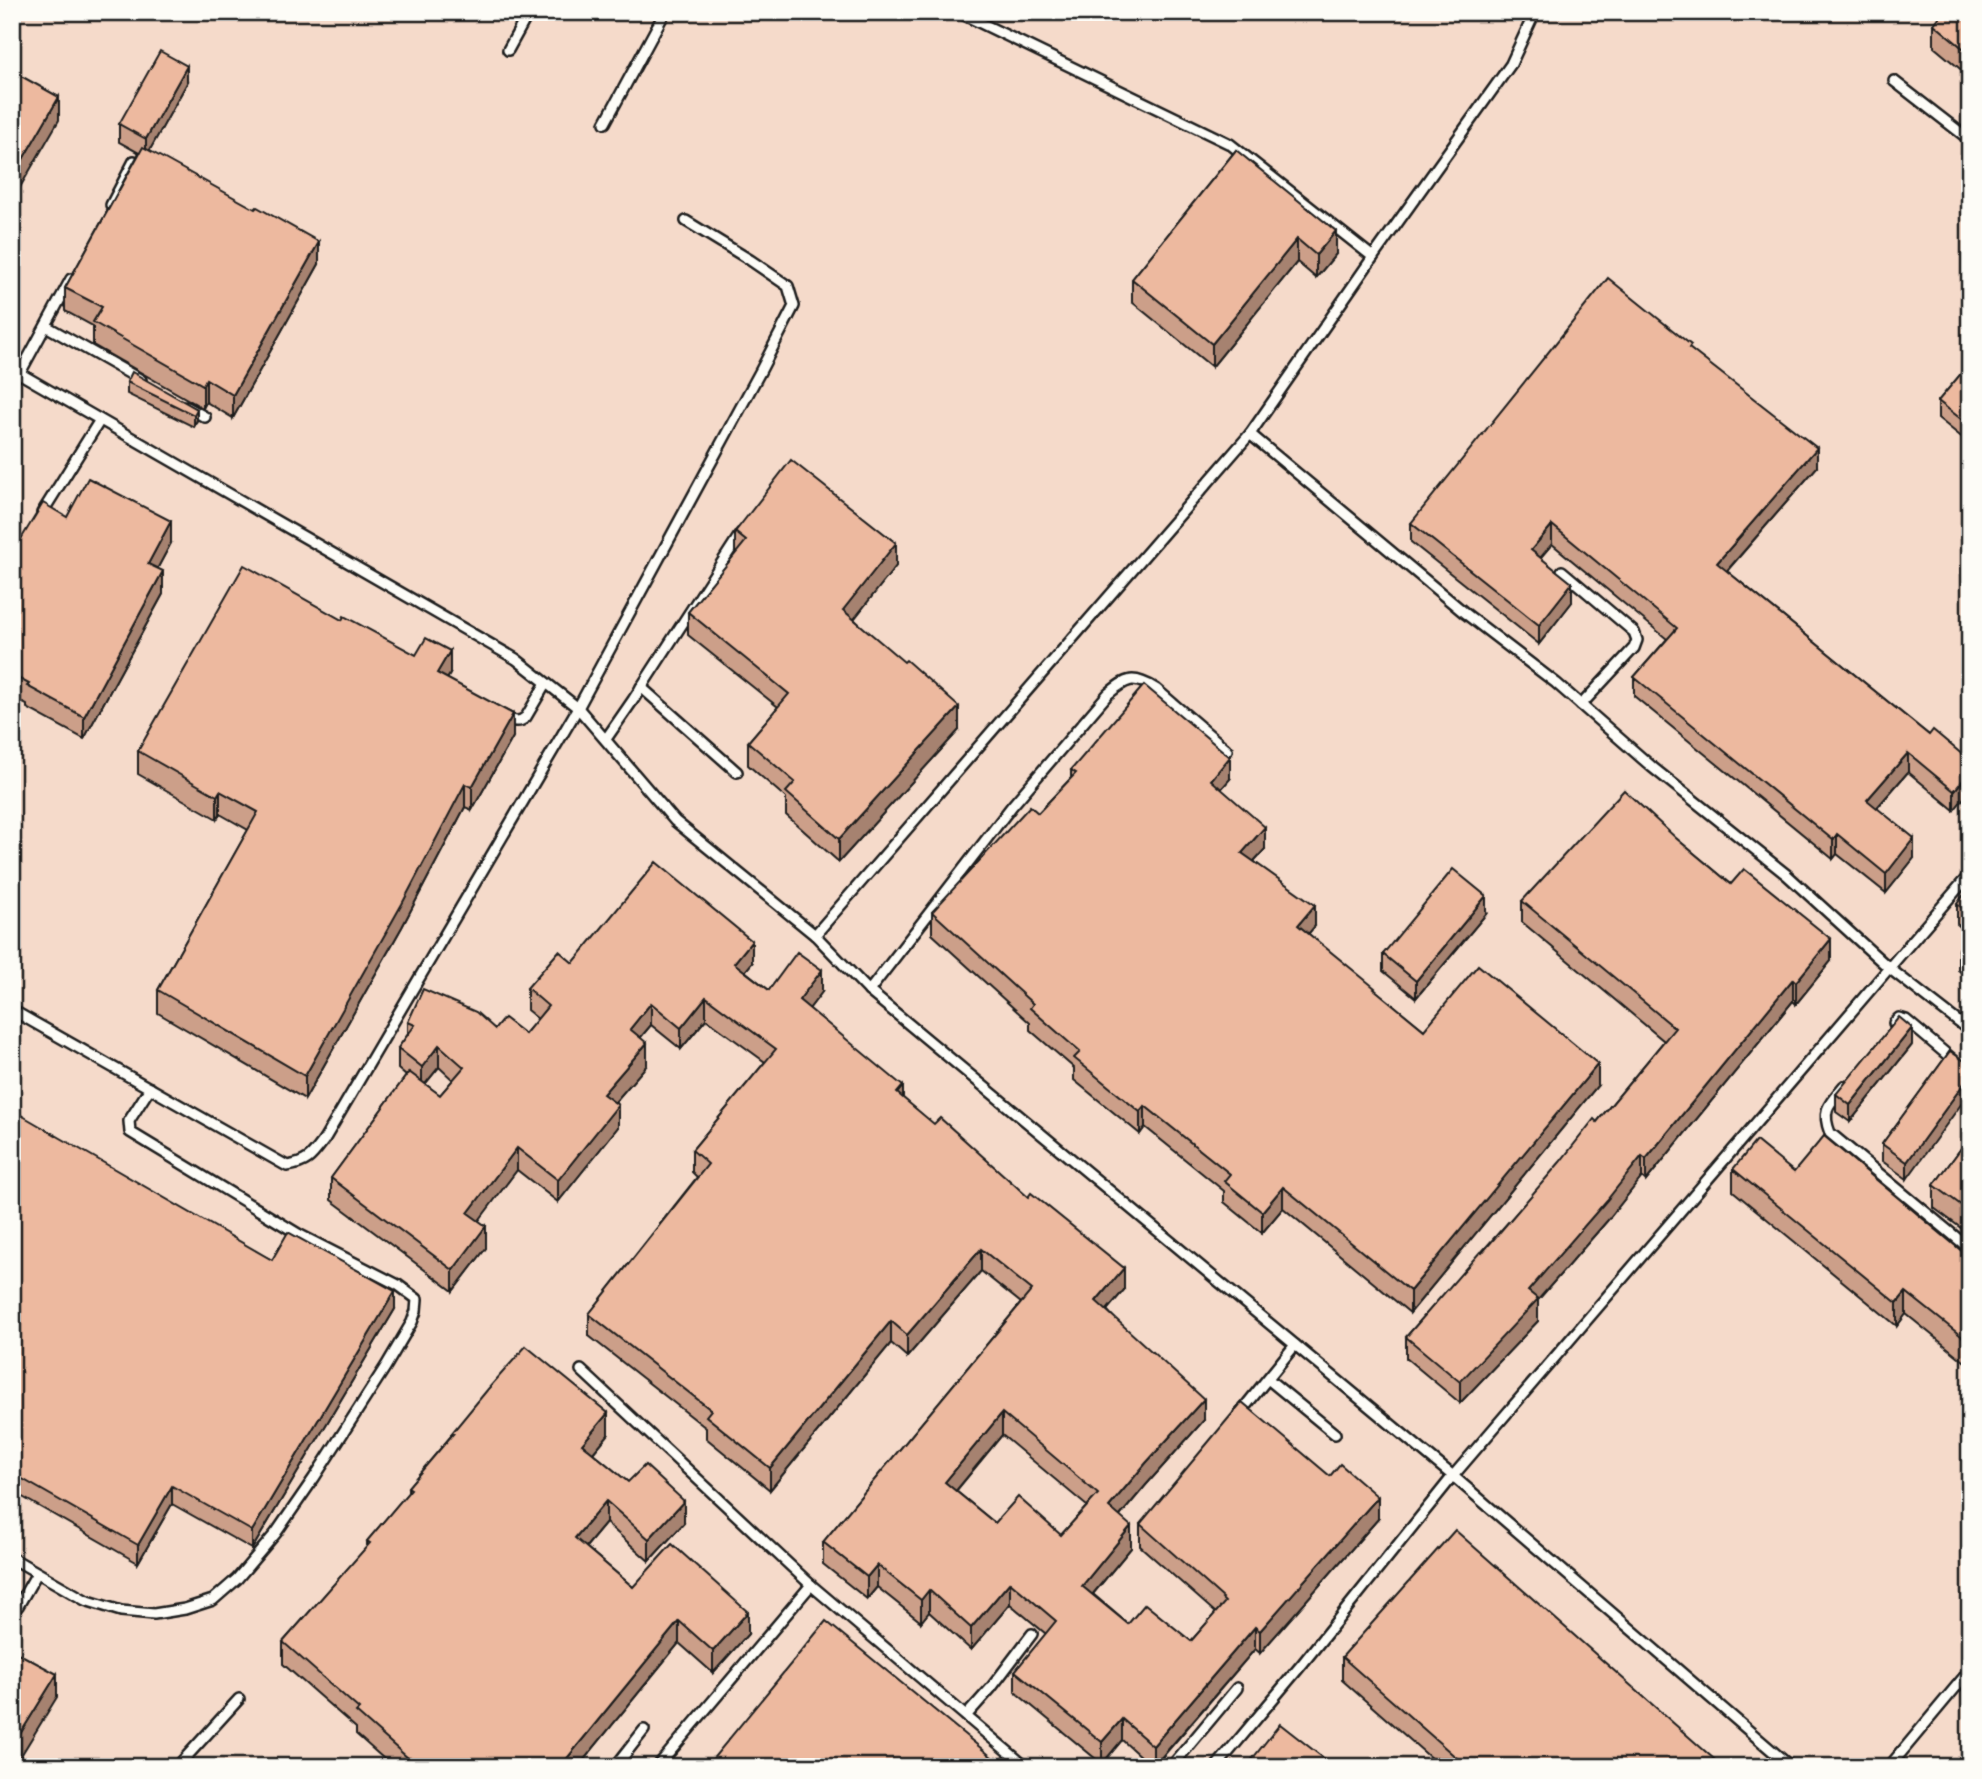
<svg xmlns="http://www.w3.org/2000/svg" width="1982" height="1779" font-family="Kalam,sans-serif">
	<rect width="100%" height="100%" fill="#f8e8dd"/>
	<filter id="ink" filterUnits="userSpaceOnUse"><feTurbulence type="fractalNoise" baseFrequency=".0143" numOctaves="2"/><feDisplacementMap in="SourceGraphic" scale="14" xChannelSelector="R" yChannelSelector="G"/><feConvolveMatrix kernelMatrix="1 2 1 2 8 2 1 2 1" color-interpolation-filters="sRGB"/></filter>
	<g filter="url(#ink)">
		<!-- built -->
		<rect fill="#f5daca" x="12" y="12" width="1958" height="1755"/>
		<g fill="none" stroke-linecap="round" stroke-linejoin="round">
			<defs>
				<g id="service">
					<polyline points="958,12 1230,144 1373,257"/>
					<polyline points="508,50 529,12"/>
					<polyline points="1894,81 1970,140"/>
					<polyline points="605,123 665,12"/>
					<polyline points="111,205 134,161"/>
					<polyline points="46,326 141,380"/>
					<polyline points="12,369 516,659 578,708 675,821 815,935 869,991 1453,1476 1791,1767"/>
					<polyline points="20,373 71,279"/>
					<polyline points="187,407 205,417"/>
					<polyline points="1250,434 1373,257 1511,64 1535,12"/>
					<polyline points="42,513 100,420"/>
					<polyline points="1562,571 1634,632 1637,640 1634,648 1581,705"/>
					<polyline points="641,687 737,772"/>
					<path d="M504,716c9,5 14,8 22,1l20,-34"/>
					<polyline points="606,739 633,700 741,533"/>
					<polyline points="1970,874 1889,968 1970,1031"/>
					<polyline points="815,935 1250,434 1466,614 1556,683 1652,767 1787,875 1889,968 1453,1476 1303,1663 1216,1767"/>
					<path d="M869,991l143,-185 96,-112c19,-16 25,-19 48,-5l71,61"/>
					<path d="M12,1010l275,156c21,-3 25,-10 37,-26l254,-432 183,-338 33,-64 -6,-20 -38,-26 -64,-39"/>
					<polyline points="1894,1023 1899,1018 1906,1020 1970,1074"/>
					<path d="M1844,1086c-15,18 -23,24 -14,47l140,116"/>
					<polyline points="581,1370 811,1585 1026,1767"/>
					<polyline points="1268,1379 1335,1434"/>
					<polyline points="1239,1414 1295,1345"/>
					<polyline points="12,1558 85,1600 121,1611 154,1614 185,1609 213,1600 237,1579 276,1533 314,1478 386,1366 412,1322 416,1311 417,1299 398,1285 300,1235 130,1132 129,1121 150,1088"/>
					<polyline points="12,1609 18,1606 37,1573"/>
					<polyline points="966,1716 991,1688 1032,1634"/>
					<polyline points="177,1767 239,1699"/>
					<polyline points="615,1767 644,1730"/>
					<polyline points="657,1767 811,1585"/>
					<polyline points="1171,1767 1237,1688"/>
					<polyline points="1889,1767 1970,1670"/>
				</g>
			</defs>
			<!-- service casing -->
			<use href="#service" stroke="#1c1c1c" stroke-width="14"/>
			<!-- service -->
			<use href="#service" stroke="#fdfcf7" stroke-width="9"/>
		</g>
		<!-- wall -->
		<g fill="#cc9f89" stroke="#1c1c1c" stroke-width="2" fill-rule="evenodd">
			<polygon points="1970,12 1970,77 1934,47 1934,24"/>
			<polygon points="187,83 149,151 319,264 233,418 206,402 203,408 93,345 93,326 65,311 65,288 139,153 119,142 119,124"/>
			<polygon points="1236,150 1336,254 1316,278 1297,262 1212,367 1132,302 1132,279"/>
			<polygon points="1691,350 1817,467 1727,571 1929,735 1970,761 1954,810 1908,772 1877,808 1914,858 1886,893 1837,854 1833,859 1634,696 1634,677 1667,639 1552,544 1540,558 1572,602 1539,644 1411,542 1411,523"/>
			<polygon points="1970,363 1970,444 1938,418 1938,401"/>
			<polygon points="127,382 197,409 197,420 194,427 127,394"/>
			<polygon points="67,517 171,543 157,569 163,594 84,739 27,708 27,705 12,697 12,546"/>
			<polygon points="735,532 896,566 854,619 959,730 839,862 786,815 786,798 748,765 748,742 778,707 688,635 688,612 735,555"/>
			<polygon points="450,674 447,679 513,737 472,810 465,807 402,927 305,1099 158,1013 158,990 248,830 220,814 217,819 138,774 138,751"/>
			<polygon points="1071,770 1230,779 1221,789 1265,849 1254,861 1315,926 1308,934 1375,990 1424,1030 1598,1085 1410,1313 1283,1208 1262,1233 1224,1202 1224,1191 1145,1127 1140,1134 1074,1080 1074,1068 1030,1030 1030,1023 932,934 932,912 1038,813 1071,778"/>
			<polygon points="1677,839 1731,884 1831,961 1796,1004 1793,1001 1646,1181 1642,1177 1607,1221 1538,1300 1538,1321 1460,1403 1406,1358 1406,1337 1597,1122 1664,1041 1522,922 1522,901"/>
			<polygon points="1970,887 1970,935 1957,924 1957,904"/>
			<polygon points="1486,914 1416,998 1383,971 1383,954"/>
			<polygon points="1970,935 1970,979 1958,970 1958,950"/>
			<path d="M573,963h179l-7,8 24,19 53,2 -13,17 94,89 221,192 -17,20 97,110 -58,65 -26,31 11,32 -38,46 35,30 63,17 25,-28 -76,-67v-22l238,-5 -118,134 -5,-4 -101,118h-2l-30,-27 -20,24 -87,-72v-21l31,-37 -36,-30 -39,46 -42,-38 -8,10 -44,-35 -10,12 -44,-35v-22l198,-239 -40,-32 -74,86 -16,-14 -121,147 -64,-52v-10l-117,-92v-22l108,-137 -5,-5v-22l73,-88 -59,-43 -25,30 -30,-24 -11,13 7,27 -33,38 4,24 -60,75 -41,-32 -39,51 8,27 -33,43 -122,-91v-22l75,-102 -8,-7v-21l10,-14v-12l87,7 30,5 13,-15 -11,-9v-22zM439,1067l14,13 -13,15 -15,-11zM1002,1435l85,71 -26,29 -66,-12 -39,-32z"/>
			<polygon points="1912,1045 1850,1122 1836,1112 1836,1094"/>
			<polygon points="1950,1051 1907,1179 1882,1161 1882,1144"/>
			<polygon points="12,1131 272,1260 395,1309 252,1549 172,1504 138,1563 12,1491"/>
			<polygon points="1970,1136 1969,1234 1934,1208 1934,1185"/>
			<polygon points="1733,1169 1794,1172 1970,1258 1970,1366 1906,1314 1897,1326 1733,1191"/>
			<polygon points="451,1434 608,1435 593,1453 628,1482 684,1523 649,1561 606,1523 586,1547 633,1587 748,1634 713,1673 679,1643 578,1767 393,1767 356,1734 356,1728 283,1664 283,1642 367,1547 367,1541 408,1493 408,1487 451,1436"/>
			<polygon points="1342,1657 1723,1767 1441,1767 1342,1680"/>
		</g>
		<!-- shaded-wall -->
		<g fill="#a6826f" stroke="#1c1c1c" stroke-width="2">
			<polygon points="187,66 187,83 146,157 146,139"/>
			<polygon points="59,97 59,120 12,201 12,178"/>
			<polygon points="1336,231 1336,254 1316,278 1316,255"/>
			<polygon points="1297,239 1297,262 1212,367 1212,344"/>
			<polygon points="319,242 319,264 233,418 233,395"/>
			<polygon points="206,379 206,402 203,408 203,385"/>
			<polygon points="197,409 197,420 194,427 194,415"/>
			<polygon points="1817,448 1817,467 1717,582 1717,563"/>
			<polygon points="171,521 171,543 148,586 148,564"/>
			<polygon points="1552,525 1552,544 1531,569 1531,550"/>
			<polygon points="896,543 896,566 843,633 843,610"/>
			<polygon points="163,571 163,594 84,739 84,717"/>
			<polygon points="1572,583 1572,602 1539,644 1539,625"/>
			<polygon points="450,651 450,674 437,696 437,673"/>
			<polygon points="959,707 959,730 839,862 839,839"/>
			<polygon points="513,714 513,737 472,810 472,787"/>
			<polygon points="1908,753 1908,772 1867,819 1867,800"/>
			<polygon points="1230,757 1230,779 1211,801 1211,780"/>
			<polygon points="1970,772 1970,791 1954,810 1954,791"/>
			<polygon points="465,784 465,807 402,927 305,1099 305,1076"/>
			<polygon points="220,791 220,814 217,819 217,796"/>
			<polygon points="1265,827 1265,849 1242,874 1242,853"/>
			<polygon points="1837,834 1837,854 1833,859 1833,840"/>
			<polygon points="1914,838 1914,858 1886,893 1886,874"/>
			<polygon points="1486,896 1486,914 1416,998 1416,981"/>
			<polygon points="1315,905 1315,926 1298,946 1298,925"/>
			<polygon points="1831,939 1831,961 1796,1004 1796,982"/>
			<polygon points="752,941 752,963 734,985 734,963"/>
			<polygon points="822,970 822,992 799,1022 799,1000"/>
			<polygon points="1793,979 1793,1001 1646,1181 1646,1159"/>
			<polygon points="706,997 706,1019 681,1049 681,1028"/>
			<polygon points="651,1003 651,1025 630,1050 630,1029"/>
			<polygon points="1912,1028 1912,1045 1850,1122 1850,1105"/>
			<polygon points="647,1043 647,1065 603,1116 603,1094"/>
			<polygon points="439,1045 439,1067 422,1088 422,1067"/>
			<polygon points="1598,1064 1598,1085 1410,1313 1410,1291"/>
			<polygon points="1970,1075 1970,1092 1907,1179 1907,1162"/>
			<polygon points="903,1086 903,1108 897,1093"/>
			<polygon points="618,1105 618,1127 558,1202 558,1180"/>
			<polygon points="1145,1106 1145,1127 1140,1134 1140,1112"/>
			<polygon points="517,1148 517,1170 468,1235 468,1213"/>
			<polygon points="1642,1156 1642,1177 1607,1221 1538,1300 1538,1321 1460,1403 1460,1382 1528,1291"/>
			<polygon points="1283,1187 1283,1208 1262,1233 1262,1212"/>
			<polygon points="486,1226 486,1248 453,1291 453,1270"/>
			<polygon points="981,1249 981,1271 907,1357 907,1335"/>
			<polygon points="1124,1268 1124,1290 1096,1323 1096,1301"/>
			<polygon points="395,1291 395,1309 252,1549 252,1531"/>
			<polygon points="1906,1292 1906,1314 1897,1326 1897,1303"/>
			<polygon points="891,1321 891,1343 770,1490 770,1468"/>
			<polygon points="1204,1399 1204,1420 1146,1485 1109,1529 1109,1507 1146,1463"/>
			<polygon points="608,1413 608,1435 582,1466 582,1444"/>
			<polygon points="1002,1413 1002,1435 945,1504 945,1482"/>
			<polygon points="172,1486 172,1504 138,1563 138,1545"/>
			<polygon points="1378,1497 1378,1519 1260,1653 1260,1631"/>
			<polygon points="606,1501 606,1523 575,1560 575,1538"/>
			<polygon points="684,1501 684,1523 649,1561 649,1539"/>
			<polygon points="1131,1526 1131,1548 1082,1607 1082,1586"/>
			<polygon points="877,1565 877,1587 867,1599 867,1577"/>
			<polygon points="1010,1582 1010,1604 971,1650 971,1628"/>
			<polygon points="929,1590 929,1612 921,1622 921,1600"/>
			<polygon points="748,1612 748,1634 713,1673 713,1651"/>
			<polygon points="679,1621 679,1643 578,1767 560,1767"/>
			<polygon points="1255,1627 1255,1649 1153,1767 1153,1746"/>
			<polygon points="57,1674 57,1697 14,1767 12,1767 12,1747"/>
			<polygon points="1122,1719 1122,1740 1102,1764 1102,1742"/>
		</g>
		<!-- building -->
		<g fill="#edb99f" stroke="#1c1c1c" stroke-width="2" fill-rule="evenodd">
			<polygon points="1943,12 1970,12 1970,54 1934,24"/>
			<polygon points="160,51 187,66 146,139 119,124"/>
			<polygon points="12,71 59,97 12,178"/>
			<polygon points="143,147 255,209 257,207 319,242 233,395 206,379 203,385 93,322 102,307 65,288"/>
			<polygon points="1236,150 1336,231 1316,255 1297,239 1212,344 1132,279"/>
			<polygon points="1608,278 1691,345 1689,348 1817,448 1717,563 1929,735 1933,730 1970,761 1970,772 1954,791 1908,753 1867,800 1914,838 1886,874 1837,834 1833,840 1634,677 1677,628 1552,525 1531,550 1572,583 1539,625 1411,523"/>
			<polygon points="1970,363 1970,426 1938,401"/>
			<polygon points="132,372 197,409 194,415 127,382"/>
			<polygon points="791,460 896,543 843,610 904,662 906,660 959,707 839,839 786,792 795,782 748,742 789,694 688,612 746,541 735,532"/>
			<polygon points="88,478 171,521 148,564 163,571 84,717 27,686 29,684 12,675 12,546 18,544 43,503 67,517"/>
			<polygon points="244,565 342,620 344,616 416,655 426,638 450,651 437,673 513,714 472,787 465,784 402,904 305,1076 158,990 258,812 220,791 217,796 138,751"/>
			<polygon points="1144,685 1230,757 1211,780 1265,827 1242,853 1315,905 1298,925 1375,988 1374,989 1424,1030 1478,965 1598,1064 1410,1291 1283,1187 1262,1212 1224,1181 1230,1174 1145,1106 1140,1112 1074,1058 1080,1052 1030,1008 1033,1004 932,912 1030,806 1038,813 1076,773 1071,770"/>
			<polygon points="1624,790 1677,839 1731,884 1744,869 1831,939 1796,982 1793,979 1646,1159 1642,1156 1607,1200 1528,1291 1538,1299 1460,1382 1406,1337 1480,1252 1482,1253 1560,1162 1594,1119 1597,1122 1675,1028 1522,901"/>
			<path d="M656,862l96,79 -18,22 35,27 28,-38 25,18 -23,30 104,86 -6,7 37,31 6,-6 88,79 3,-4 93,75 -28,33 108,98 -58,64 -37,44 22,19 -49,60 46,38 17,-20 46,37 34,-39 -3,-3 1,-1 -83,-74 102,-122 88,74 10,-12 38,33 -118,134 -5,-4 -102,119 -31,-27 -20,23 -87,-71 41,-50 -46,-39 -39,46 -42,-38 -8,10 -44,-35 -10,12 -44,-35 209,-252 -51,-41 -74,86 -16,-14 -121,147 -64,-52 5,-6 -122,-96 119,-150 -16,-14 84,-101 -70,-52 -25,31 -30,-25 -21,26 17,14 -44,51 15,11 -60,75 -41,-32 -49,65 18,13 -33,44 -122,-92 78,-106 31,23 24,-28 -25,-22 -17,22 -24,-19 17,-23 -7,-3 15,-33 53,23 19,17 9,-11 21,16 23,-28 -21,-18 32,-37 14,12zM1002,1413l96,81 -37,41 -43,-38 -23,26 -50,-41z"/>
			<polygon points="1453,869 1486,896 1416,981 1383,954"/>
			<polygon points="1970,887 1970,914 1957,904"/>
			<polygon points="1970,935 1970,959 1958,950"/>
			<polygon points="1899,1017 1912,1028 1850,1105 1836,1094"/>
			<polygon points="1950,1051 1970,1065 1970,1075 1907,1162 1882,1144"/>
			<polygon points="21,1115 272,1260 288,1232 395,1291 252,1531 172,1486 138,1545 12,1473 12,1131"/>
			<polygon points="1824,1136 1970,1258 1970,1343 1906,1292 1897,1303 1733,1169 1756,1141 1794,1172"/>
			<polygon points="1970,1136 1970,1210 1969,1211 1934,1185"/>
			<polygon points="526,1346 608,1413 582,1444 628,1482 645,1465 684,1501 649,1539 606,1501 575,1538 633,1587 672,1544 748,1612 713,1651 679,1621 560,1767 403,1767 409,1759 356,1712 359,1709 283,1642 370,1543 367,1541 411,1489 408,1487 453,1434 451,1434 488,1389"/>
			<polygon points="1455,1530 1723,1767 1467,1767 1342,1657"/>
			<polygon points="826,1621 1004,1767 706,1767"/>
			<polygon points="12,1650 57,1674 12,1747"/>
			<polygon points="1280,1724 1335,1767 1246,1767"/>
		</g>
	</g>
	<!-- margin -->
	<rect width="1982" height="1779" fill="none" stroke="#fdfcf7" stroke-width="42"/>
	<rect x="21" y="21" width="1940" height="1737" fill="none" stroke="#1c1c1c" stroke-width="2.5" filter="url(#ink)"/>
</svg>
